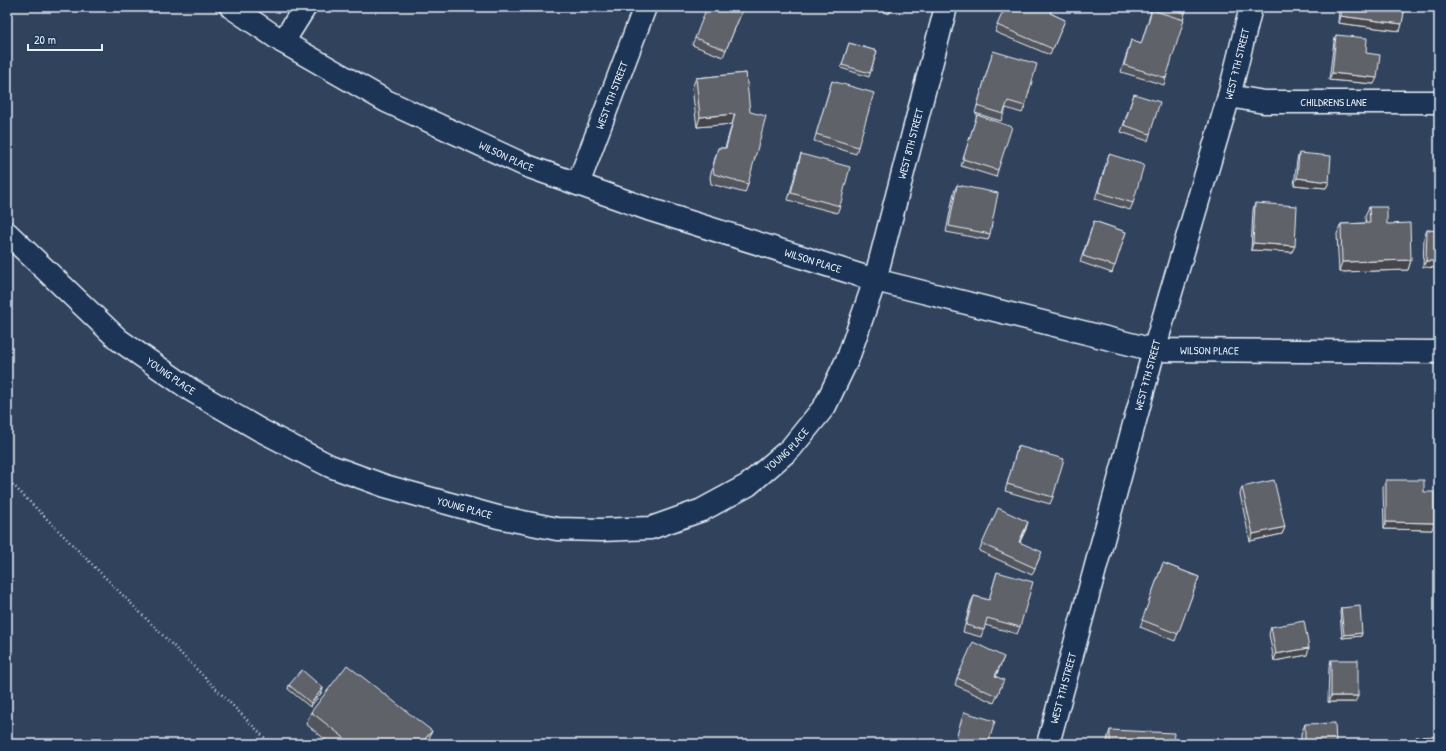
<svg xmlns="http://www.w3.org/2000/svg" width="1446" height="751" font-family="'Patrick Hand',sans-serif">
	<rect width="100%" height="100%" fill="#31425d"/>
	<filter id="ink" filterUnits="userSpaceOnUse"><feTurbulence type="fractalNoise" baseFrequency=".025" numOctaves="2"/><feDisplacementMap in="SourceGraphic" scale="8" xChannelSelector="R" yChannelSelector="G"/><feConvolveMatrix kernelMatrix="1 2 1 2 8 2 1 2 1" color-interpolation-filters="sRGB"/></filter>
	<g filter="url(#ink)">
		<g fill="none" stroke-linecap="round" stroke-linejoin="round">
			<defs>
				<g id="street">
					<path id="s1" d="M231,7l52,35 103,59 141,65 121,43 227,71 279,70 285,2"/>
					<polyline points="283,42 305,7"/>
					<path id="s2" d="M1229,96l35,6h175"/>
					<path id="s3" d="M578,184l67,-177"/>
					<path id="s4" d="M7,233l112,107 72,50 69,40 70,36 55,20 113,31 59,12 44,1 50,-2 51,-18 46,-25 43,-37 34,-42 23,-48 27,-78 71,-273"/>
				</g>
				<g id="secondary">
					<path id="s5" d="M1048,744l106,-394 75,-254 22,-89"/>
				</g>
			</defs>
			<!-- street casing -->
			<use href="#street" stroke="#e8f1f8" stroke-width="25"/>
			<!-- secondary casing -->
			<use href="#secondary" stroke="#e8f1f8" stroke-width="25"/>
			<!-- path -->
			<polyline stroke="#e8f1f8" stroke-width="2.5" stroke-dasharray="1 3" stroke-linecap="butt" points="7,479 271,744"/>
			<!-- street -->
			<use href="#street" stroke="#1d3557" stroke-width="22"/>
			<!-- secondary -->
			<use href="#secondary" stroke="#1d3557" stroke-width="22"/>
		</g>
		<!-- wall -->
		<g fill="#53545c" stroke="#e8f1f8">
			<polygon points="871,7 892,7 889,14"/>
			<polygon points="1005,7 1050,13 1065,20 1050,55 995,32"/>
			<polygon points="1150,7 1187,7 1183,20 1178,18 1166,78 1164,85 1121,72 1131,40 1141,44 1151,12 1149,11"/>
			<polygon points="1339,7 1405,7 1400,31 1338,23"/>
			<polygon points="743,9 723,57 692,45 695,38"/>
			<polygon points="1336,35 1366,53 1374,84 1329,80 1334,41"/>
			<polygon points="849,43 877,51 869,77 841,68"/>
			<polygon points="993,51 1025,106 1022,113 1006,108 1001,121 975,113"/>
			<polygon points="746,73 748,184 745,193 711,184 710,177 715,158 718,148 725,148 732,124 697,127 692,88 696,78"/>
			<polygon points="832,81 858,147 856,154 814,141"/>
			<polygon points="1134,94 1150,134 1148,141 1121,132"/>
			<polygon points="977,115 998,170 996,177 961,166"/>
			<polygon points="1299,153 1329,182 1326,188 1294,185 1297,160"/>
			<polygon points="801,154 840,206 837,213 788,200 799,160"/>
			<polygon points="1109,154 1133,203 1130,210 1095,199"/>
			<polygon points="957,185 990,234 988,240 946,232 954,192"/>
			<polygon points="1255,203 1292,252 1251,250 1253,210"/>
			<polygon points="1369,207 1387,224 1411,260 1408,270 1339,272 1337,234 1341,224 1366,223 1365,217"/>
			<polygon points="1094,221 1126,232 1112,273 1080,262"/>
			<polygon points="1427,230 1439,231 1423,267 1424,237"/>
			<polygon points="1018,446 1053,497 1050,504 1005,491"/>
			<polygon points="1386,480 1424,492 1432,530 1384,529 1383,487"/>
			<polygon points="1242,487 1285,527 1282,534 1250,541 1240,494"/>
			<polygon points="1026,529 1020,542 1039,559 1032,575 979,551 982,544"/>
			<polygon points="1163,563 1199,577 1175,641 1140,627"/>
			<polygon points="997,572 1020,627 1017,634 985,625 981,637 963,632 971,602 974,596 989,600"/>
			<polygon points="1341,608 1362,633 1361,636 1342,638 1340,612"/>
			<polygon points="1271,627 1307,655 1274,661 1269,634"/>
			<polygon points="1004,657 996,676 1001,687 994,703 955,685 957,678"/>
			<polygon points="1331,660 1355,702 1328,702 1329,667"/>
			<polygon points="289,685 323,688 322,692 310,707 288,689"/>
			<polygon points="311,712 427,742 429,744 331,744 306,724"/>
			<polygon points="1305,724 1336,744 1301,744 1301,734"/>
			<polygon points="1110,730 1173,744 1107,744 1108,736"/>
			<polygon points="1416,737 1439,744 1413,744"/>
		</g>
		<!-- shaded-wall -->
		<g fill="#44454b" stroke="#e8f1f8">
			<polygon points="1340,16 1402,24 1400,31 1338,23"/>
			<polygon points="1332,73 1377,78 1374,84 1329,80"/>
			<polygon points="735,114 732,124 697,127 700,117"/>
			<polygon points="1297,178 1329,182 1326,188 1294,185"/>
			<polygon points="1253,243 1295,246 1292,252 1251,250"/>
			<polygon points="1411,260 1408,270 1339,272 1342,262"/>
			<polygon points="1426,261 1439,261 1439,268 1423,267"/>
			<polygon points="1028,522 1026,529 1016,549 1019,542"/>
			<polygon points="1386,522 1434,523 1432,530 1384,529"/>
			<polygon points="1285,527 1282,534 1250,541 1253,534"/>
			<polygon points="1362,633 1361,636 1342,638 1344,635"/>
			<polygon points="1309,648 1307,655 1274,661 1276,654"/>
			<polygon points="323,688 322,692 310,707 311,703"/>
			<polygon points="1331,696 1358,696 1355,702 1328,702"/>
			<polygon points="432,731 427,744 424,740"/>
		</g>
		<!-- building -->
		<g fill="#61626b" stroke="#e8f1f8">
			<polygon points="707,7 737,7 743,9 726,50 695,38"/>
			<polygon points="1005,7 1052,7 1050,13 1065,20 1053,49 997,25"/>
			<polygon points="1161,7 1187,7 1185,13"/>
			<polygon points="1341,7 1405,7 1402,24 1340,16"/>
			<polygon points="1152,10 1184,20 1166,78 1124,65 1131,40 1141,44"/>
			<polygon points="1336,35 1367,38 1366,53 1380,55 1377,78 1332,73"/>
			<polygon points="849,43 877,51 870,73 842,65"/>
			<polygon points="993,51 1037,64 1025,106 1008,101 1003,114 977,106"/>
			<polygon points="746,73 750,112 766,116 748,184 714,174 713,167 718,148 726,148 735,114 700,117 696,78"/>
			<polygon points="832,81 874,93 858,147 816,134"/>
			<polygon points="1134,94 1160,102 1150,134 1124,125"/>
			<polygon points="977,115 1012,127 998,170 963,159"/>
			<polygon points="1299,153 1331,156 1329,182 1297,178"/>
			<polygon points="801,154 850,167 840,206 791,193"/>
			<polygon points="1109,154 1144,165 1133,203 1098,192"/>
			<polygon points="957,185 998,193 990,234 949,226"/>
			<polygon points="1255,203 1297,206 1295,246 1253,243"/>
			<polygon points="1369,207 1387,207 1387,224 1410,223 1411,260 1342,262 1341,224 1370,223"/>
			<polygon points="1094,221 1126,232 1115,266 1083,256"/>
			<polygon points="1427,230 1439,231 1439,261 1426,261"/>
			<polygon points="1018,446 1064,459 1053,497 1007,484"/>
			<polygon points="1274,480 1285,527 1253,534 1242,487"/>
			<polygon points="1386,480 1424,480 1424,492 1434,492 1434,523 1386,522"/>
			<polygon points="998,508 1028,522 1019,542 1042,552 1035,568 982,544"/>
			<polygon points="1163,563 1199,577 1178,634 1142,620"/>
			<polygon points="997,572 1033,582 1020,627 987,618 984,630 966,625 974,596 989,600"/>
			<polygon points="1360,606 1362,633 1344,635 1341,608"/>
			<polygon points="1304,621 1309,648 1276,654 1271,627"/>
			<polygon points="973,642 1004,657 995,676 1004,680 997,696 957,678"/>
			<rect x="1331" y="660" width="27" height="36"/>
			<polygon points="347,665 432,731 424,740 429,744 352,744 311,712"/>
			<polygon points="302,670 323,688 311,703 289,685"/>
			<polygon points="964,712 995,721 988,744 954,744"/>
			<polygon points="1335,723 1336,744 1305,744 1305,724"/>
			<polygon points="1110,730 1174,733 1173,744 1110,744"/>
			<polygon points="1439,736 1439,744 1416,744 1416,737"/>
		</g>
	</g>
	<g text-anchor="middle" stroke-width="3" stroke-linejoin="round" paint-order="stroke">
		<!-- street labels -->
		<g font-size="11" fill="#e8f1f8" stroke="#1d3557">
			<text dy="4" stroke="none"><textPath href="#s5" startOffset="706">WEST 7TH STREET</textPath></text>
			<text dy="4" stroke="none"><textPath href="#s3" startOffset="95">WEST 9TH STREET</textPath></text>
			<text dy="4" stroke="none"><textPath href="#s2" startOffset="105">CHILDRENS LANE</textPath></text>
			<text dy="4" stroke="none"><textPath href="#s4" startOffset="1225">WEST 8TH STREET</textPath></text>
			<text dy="4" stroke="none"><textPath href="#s1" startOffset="314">WILSON PLACE</textPath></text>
			<text dy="4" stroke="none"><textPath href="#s1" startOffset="638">WILSON PLACE</textPath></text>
			<text dy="4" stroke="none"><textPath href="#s1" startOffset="1046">WILSON PLACE</textPath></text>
			<text dy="4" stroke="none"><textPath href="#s5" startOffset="382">WEST 7TH STREET</textPath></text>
			<text dy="4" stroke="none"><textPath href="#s4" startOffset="218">YOUNG PLACE</textPath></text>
			<text dy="4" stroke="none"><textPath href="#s4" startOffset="890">YOUNG PLACE</textPath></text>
			<text dy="4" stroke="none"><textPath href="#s4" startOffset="542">YOUNG PLACE</textPath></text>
			<text dy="4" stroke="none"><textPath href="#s5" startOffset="58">WEST 7TH STREET</textPath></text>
		</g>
	</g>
	<!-- margin -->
	<rect width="1446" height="751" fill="none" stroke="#1d3557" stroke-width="24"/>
	<rect x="12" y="12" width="1422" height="727" fill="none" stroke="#e8f1f8" stroke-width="1.5" filter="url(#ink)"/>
	<!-- scale -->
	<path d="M28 44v6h74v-6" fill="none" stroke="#e8f1f8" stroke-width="2"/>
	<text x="34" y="44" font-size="12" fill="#e8f1f8" stroke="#1d3557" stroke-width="3" paint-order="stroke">20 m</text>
</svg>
